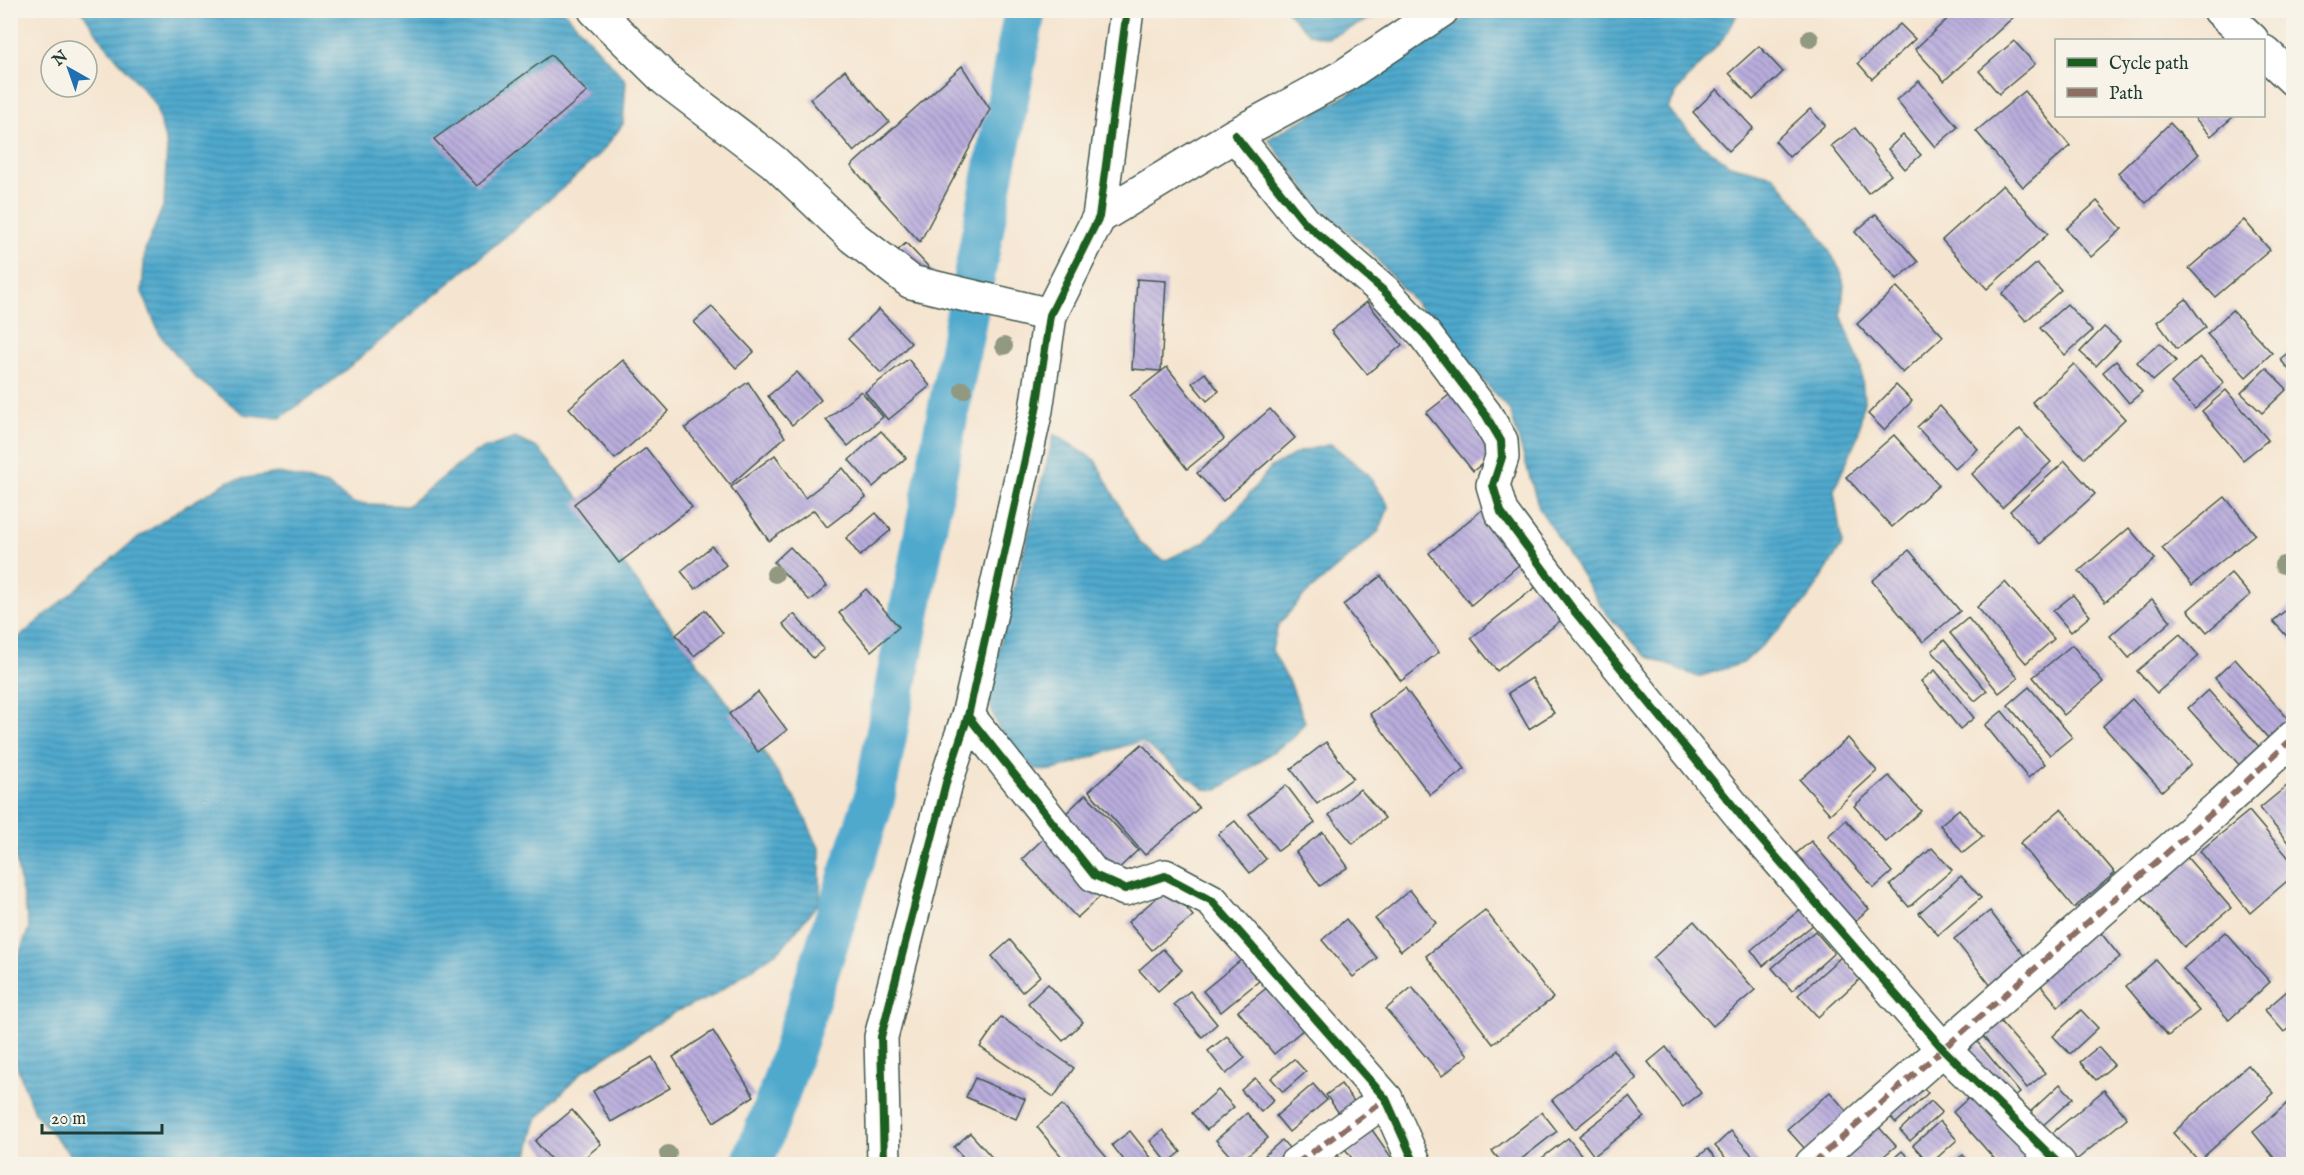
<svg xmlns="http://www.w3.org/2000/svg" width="2304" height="1175" font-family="'IM FELL English',serif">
	<defs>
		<pattern id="water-rules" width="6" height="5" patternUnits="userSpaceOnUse" patternTransform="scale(1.5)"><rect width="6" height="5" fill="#4fa9cd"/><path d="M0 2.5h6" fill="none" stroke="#418ba7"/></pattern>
		<pattern id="building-back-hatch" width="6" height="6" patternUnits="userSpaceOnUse" patternTransform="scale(1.5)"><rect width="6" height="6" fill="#b9addd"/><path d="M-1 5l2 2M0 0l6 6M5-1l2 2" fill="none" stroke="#968eb4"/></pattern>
	</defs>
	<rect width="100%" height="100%" fill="#f7f3e8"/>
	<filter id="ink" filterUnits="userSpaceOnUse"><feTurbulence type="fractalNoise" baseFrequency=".0167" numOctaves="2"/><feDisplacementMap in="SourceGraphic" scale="12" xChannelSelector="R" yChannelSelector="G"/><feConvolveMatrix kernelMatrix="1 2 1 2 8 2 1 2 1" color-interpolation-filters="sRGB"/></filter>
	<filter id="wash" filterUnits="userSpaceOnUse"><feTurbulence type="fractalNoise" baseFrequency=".008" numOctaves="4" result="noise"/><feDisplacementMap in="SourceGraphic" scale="24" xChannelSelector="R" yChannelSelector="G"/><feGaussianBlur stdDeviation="1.35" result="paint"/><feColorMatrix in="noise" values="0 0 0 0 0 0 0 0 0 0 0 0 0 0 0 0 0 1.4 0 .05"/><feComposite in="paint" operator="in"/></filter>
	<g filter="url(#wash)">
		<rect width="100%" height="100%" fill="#f5e5d0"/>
		<!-- water -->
		<g fill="url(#water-rules)" stroke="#377380" stroke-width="1.5">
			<polygon points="82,11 564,11 626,81 623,124 601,153 564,187 331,382 280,418 244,414 196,378 160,335 142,292 145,250 164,204 167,146 155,104 100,38"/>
			<polygon points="1287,11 1388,11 1328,38 1309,34"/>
			<path d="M1476,11h262c-13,39 -54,60 -70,98l32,34 30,22 44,11 41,51 25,42 4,16 -3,30 20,52 3,33 -6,36 -24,54 8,55 -33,53 -27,29 -39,36 -45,14 -52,-21 -41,-44 -66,-104 -29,-97 -143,-163 -47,-40 -52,-69 90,-50z"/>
			<path d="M1054,434l41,26 44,82 25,19 40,-19 34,-34 33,-41 28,-15 32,-8 37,30 21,32 -10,25 -75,65 -26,29 -6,25 20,38 13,34 -12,16 -75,52 -14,-1 -62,-47c-27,2 -82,33 -102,28 -10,-3 -19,-11 -26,-19 -16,-19 -20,-32 -27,-57z"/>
			<polygon points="515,438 539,449 581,500 614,551 757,742 798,803 820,850 820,901 781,949 711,997 675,1012 583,1071 536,1120 526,1164 78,1164 34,1112 13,1056 11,975 29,928 14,850 11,847 11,644 132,542 176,512 229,481 278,473 327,485 353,503 407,506 475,452"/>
		</g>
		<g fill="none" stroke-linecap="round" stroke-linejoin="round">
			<!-- canal -->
			<polyline stroke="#4fa9cd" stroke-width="42" points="752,1164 779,1094 874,799 1025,10"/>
		</g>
		<g id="blocks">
			<!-- building -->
			<g fill="url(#building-back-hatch)">
				<polygon points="1957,10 2021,10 1944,81 1915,49"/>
				<polygon points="1900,24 1915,39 1872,79 1858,63"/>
				<polygon points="2014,41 2035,64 1999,94 1979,71"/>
				<polygon points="1759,46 1783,72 1753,100 1729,73"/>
				<polygon points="551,55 587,92 477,186 434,139"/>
				<polygon points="962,66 990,109 920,242 851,166"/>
				<polygon points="845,70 889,122 854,152 810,99"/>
				<polygon points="1919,81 1958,127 1935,147 1896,100"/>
				<polygon points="1717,89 1753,128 1729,151 1693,112"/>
				<polygon points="2025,91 2070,146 2023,187 1976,131"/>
				<polygon points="1810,109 1825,125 1789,157 1775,141"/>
				<polygon points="2193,116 2234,116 2211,136"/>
				<polygon points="2170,123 2199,154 2146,203 2118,173"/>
				<polygon points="1855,128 1891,175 1868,193 1831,146"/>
				<polygon points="1903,135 1921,155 1905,169 1888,149"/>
				<polygon points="2003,185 2048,234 1987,289 1942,240"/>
				<polygon points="2097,201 2122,229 2091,257 2066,229"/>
				<polygon points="1876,214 1918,262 1897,279 1855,232"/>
				<polygon points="2244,220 2270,250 2215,297 2189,268"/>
				<polygon points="906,243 940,279 927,289 895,253"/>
				<polygon points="2037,263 2061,290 2026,321 2002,294"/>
				<polygon points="1137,279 1166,281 1161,371 1132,369"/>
				<polygon points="1897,287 1943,336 1903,373 1857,324"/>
				<polygon points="2186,299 2206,327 2177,349 2157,322"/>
				<polygon points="1367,302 1402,345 1367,374 1331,331"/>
				<polygon points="2067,304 2092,331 2065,355 2040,328"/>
				<polygon points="712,307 754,352 736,368 694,322"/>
				<polygon points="879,309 911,343 881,373 848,339"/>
				<polygon points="2232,310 2272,353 2246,377 2207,334"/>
				<polygon points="2104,327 2120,341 2096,366 2080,352"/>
				<polygon points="2160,343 2176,361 2153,381 2137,362"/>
				<polygon points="2294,348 2294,376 2280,359"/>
				<polygon points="2200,357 2224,383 2195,409 2171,383"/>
				<polygon points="908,359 930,386 888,420 865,392"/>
				<polygon points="623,360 669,411 615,459 569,408"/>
				<polygon points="2116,361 2142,392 2129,403 2103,372"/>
				<polygon points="2074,364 2125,419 2084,458 2032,402"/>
				<polygon points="1167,367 1224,439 1187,469 1130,396"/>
				<polygon points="2266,368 2287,389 2262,413 2241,393"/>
				<polygon points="797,372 821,400 792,425 768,396"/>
				<polygon points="1205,373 1219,391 1207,401 1192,383"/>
				<polygon points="748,382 785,437 730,485 685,428"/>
				<polygon points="1896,385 1912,401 1884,430 1868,414"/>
				<polygon points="2226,390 2268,440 2243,460 2202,411"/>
				<polygon points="861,391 883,417 848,446 826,420"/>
				<polygon points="1453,392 1500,450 1473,471 1426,413"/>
				<polygon points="1940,406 1978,449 1955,469 1917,427"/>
				<polygon points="1270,409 1295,438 1223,501 1197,473"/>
				<polygon points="2020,429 2051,462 2002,508 1972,474"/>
				<polygon points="881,431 906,458 873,487 849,460"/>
				<polygon points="1894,435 1939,485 1892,527 1846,477"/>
				<polygon points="646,448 692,507 619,563 574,504"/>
				<polygon points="775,455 805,498 843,468 866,497 827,527 814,510 769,541 731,487"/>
				<polygon points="2065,461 2095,494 2040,544 2010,511"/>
				<polygon points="2225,497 2255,534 2192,585 2162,548"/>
				<polygon points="1483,509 1525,560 1471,605 1429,553"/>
				<polygon points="876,513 891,530 860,556 846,538"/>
				<polygon points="2129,528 2155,559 2105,602 2079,571"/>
				<polygon points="712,546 726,565 695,589 681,571"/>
				<polygon points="790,547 827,586 810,601 774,562"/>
				<polygon points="1909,550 1960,611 1923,642 1872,581"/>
				<polygon points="2231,573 2250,595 2207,632 2188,610"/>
				<polygon points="1381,576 1439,652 1401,681 1343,605"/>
				<polygon points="2005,582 2054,639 2026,663 1977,607"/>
				<polygon points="1538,585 1564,618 1497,671 1471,638"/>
				<polygon points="866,589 899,627 871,651 839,613"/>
				<polygon points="2073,595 2090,616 2071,632 2053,611"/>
				<polygon points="2152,599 2171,621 2129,658 2110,636"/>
				<polygon points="2294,603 2294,644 2273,621"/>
				<polygon points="705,610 723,633 694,656 676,635"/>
				<polygon points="794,614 824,649 813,658 783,624"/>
				<polygon points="1968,618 2018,678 1999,693 1950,633"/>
				<polygon points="2180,634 2199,656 2157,693 2137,671"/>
				<polygon points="1944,640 1987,691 1975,701 1932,651"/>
				<polygon points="2072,645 2103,682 2064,715 2033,677"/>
				<polygon points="2235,659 2290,721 2269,739 2215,678"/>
				<polygon points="1935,670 1974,718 1960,729 1921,681"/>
				<polygon points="1532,678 1554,713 1529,729 1508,693"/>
				<polygon points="2029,687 2072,737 2050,755 2008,705"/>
				<polygon points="1405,688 1465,769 1430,795 1370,714"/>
				<polygon points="2208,690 2263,751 2243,769 2188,708"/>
				<polygon points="758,692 787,730 758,752 729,714"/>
				<polygon points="2132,699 2191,764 2162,791 2103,726"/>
				<polygon points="2002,711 2045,764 2028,778 1985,725"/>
				<polygon points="1848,738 1877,771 1830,814 1800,780"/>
				<polygon points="1326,742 1353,778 1317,804 1291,769"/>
				<polygon points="1142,744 1199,808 1145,855 1089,791"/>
				<polygon points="1889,776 1921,811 1886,842 1854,806"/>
				<polygon points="2294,780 2294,850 2260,808"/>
				<polygon points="1286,785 1315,823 1278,851 1249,814"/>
				<polygon points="1360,789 1385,818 1353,844 1329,815"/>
				<polygon points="1086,794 1138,850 1109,878 1057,822"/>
				<polygon points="1959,809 1983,837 1963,853 1940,825"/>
				<polygon points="2061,809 2115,873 2074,908 2020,843"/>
				<polygon points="2249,811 2294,864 2294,875 2250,913 2200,851"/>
				<polygon points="1846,820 1892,872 1874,888 1828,836"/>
				<polygon points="1235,821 1266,859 1250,873 1218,834"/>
				<polygon points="1323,832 1348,867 1320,886 1296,852"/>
				<polygon points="1048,834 1103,894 1077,918 1022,859"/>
				<polygon points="1811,841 1869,909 1849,926 1792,857"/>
				<polygon points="1932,848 1952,870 1909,907 1890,885"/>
				<polygon points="2185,855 2231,908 2184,947 2139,894"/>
				<polygon points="1961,876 1981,898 1938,935 1919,913"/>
				<polygon points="1169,887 1193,916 1152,950 1128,922"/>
				<polygon points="1410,890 1436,923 1401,951 1375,919"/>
				<polygon points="1802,908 1814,924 1763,966 1751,950"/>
				<polygon points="1485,910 1553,998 1493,1044 1426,956"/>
				<polygon points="1990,911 2026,958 1991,986 1954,939"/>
				<polygon points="1346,919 1377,958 1353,977 1322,940"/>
				<polygon points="1694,921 1755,990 1713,1026 1653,958"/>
				<polygon points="2097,928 2120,957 2058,1006 2035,978"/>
				<polygon points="1815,931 1834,953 1792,991 1772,968"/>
				<polygon points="2225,932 2270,982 2229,1020 2183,969"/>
				<polygon points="1010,940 1040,976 1022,992 992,956"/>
				<polygon points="1163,949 1182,970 1158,991 1139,970"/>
				<polygon points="1841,957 1860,979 1818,1017 1798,995"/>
				<polygon points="1241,960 1259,981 1221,1012 1203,991"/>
				<polygon points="2156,960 2199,1011 2168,1036 2126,986"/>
				<polygon points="1274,982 1310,1024 1274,1054 1238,1011"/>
				<polygon points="1048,984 1083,1022 1063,1041 1028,1003"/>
				<polygon points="2294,985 2294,1024 2284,1032 2265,1010"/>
				<polygon points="1412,987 1468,1055 1442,1076 1386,1009"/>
				<polygon points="1190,991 1217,1024 1202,1037 1174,1004"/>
				<polygon points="2081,1010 2098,1028 2070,1054 2053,1036"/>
				<polygon points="1001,1017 1074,1068 1054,1097 980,1047"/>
				<polygon points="1997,1018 2045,1073 2027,1088 1980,1033"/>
				<polygon points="713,1031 754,1096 714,1122 673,1057"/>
				<polygon points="1227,1036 1245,1058 1226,1074 1208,1051"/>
				<polygon points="1973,1037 2020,1093 2007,1103 1960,1047"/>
				<polygon points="1666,1047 1701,1093 1683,1107 1648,1062"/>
				<polygon points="2098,1047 2114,1065 2096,1080 2080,1062"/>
				<polygon points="1613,1050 1637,1079 1575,1129 1552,1100"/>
				<polygon points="652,1057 670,1088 611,1122 593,1091"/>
				<polygon points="1294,1059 1306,1072 1283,1092 1271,1078"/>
				<polygon points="2248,1065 2274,1093 2199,1161 2173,1133"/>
				<polygon points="975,1078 1025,1099 1016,1119 966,1097"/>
				<polygon points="1255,1078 1274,1100 1261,1112 1241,1090"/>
				<polygon points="1918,1082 1928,1093 1896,1123 1886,1112"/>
				<polygon points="1313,1084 1327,1100 1289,1132 1276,1116"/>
				<polygon points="1341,1084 1359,1108 1344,1120 1326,1095"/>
				<polygon points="2060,1084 2073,1098 2039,1129 2027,1115"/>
				<polygon points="1218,1090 1234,1107 1207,1130 1192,1113"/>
				<polygon points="2104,1090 2127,1118 2074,1162 2051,1134"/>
				<polygon points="1830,1092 1849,1114 1807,1151 1787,1129"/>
				<polygon points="1973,1094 2030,1158 2022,1164 1999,1164 1953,1112"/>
				<polygon points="1629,1097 1644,1117 1594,1156 1579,1136"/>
				<polygon points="2294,1098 2294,1164 2279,1164 2253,1132"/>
				<polygon points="1931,1101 1942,1112 1910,1141 1900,1130"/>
				<polygon points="1062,1105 1108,1159 1101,1164 1068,1164 1037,1127"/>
				<polygon points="572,1110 601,1144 577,1164 555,1164 535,1141"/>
				<polygon points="1542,1112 1557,1131 1515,1164 1503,1164 1492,1151"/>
				<polygon points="1247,1113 1268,1138 1237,1164 1216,1140"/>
				<polygon points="1940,1121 1957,1140 1930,1164 1913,1145"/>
				<polygon points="1876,1124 1896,1146 1874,1164 1837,1164 1834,1161"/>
				<polygon points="1370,1127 1396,1164 1356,1164 1343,1146"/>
				<polygon points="1163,1130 1181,1152 1168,1163 1150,1141"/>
				<polygon points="1130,1131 1156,1164 1127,1164 1112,1145"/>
				<polygon points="1731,1131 1760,1164 1731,1164 1715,1146"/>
				<polygon points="970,1133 998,1164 969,1164 954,1147"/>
				<polygon points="1568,1138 1583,1157 1574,1164 1534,1164"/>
				<polygon points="1282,1140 1295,1155 1285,1164 1273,1164 1265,1155"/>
				<polygon points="1708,1149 1721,1164 1688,1164"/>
				<polygon points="1335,1151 1343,1164 1315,1164"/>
				<polygon points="1902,1151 1914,1164 1887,1164"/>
				<polygon points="1963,1155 1971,1164 1952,1164"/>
			</g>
		</g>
	</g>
	<g filter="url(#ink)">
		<use href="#blocks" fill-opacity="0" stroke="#3f564b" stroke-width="1.5"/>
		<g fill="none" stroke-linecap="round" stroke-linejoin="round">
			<defs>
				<g id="minor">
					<polyline points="595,10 665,79 774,162 853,237 911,282 1050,315"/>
					<polyline points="2220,10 2252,40"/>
					<polyline points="2264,52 2294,80"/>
					<polyline points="1235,135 1305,223 1384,291 1425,335 1485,414 1501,441 1502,457 1493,485 1501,512 1575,612 1751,828 1943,1049 2059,1164"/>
					<polyline points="1099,217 1235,135 1344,76 1442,10"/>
					<polyline points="968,716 1094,875 1125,889 1165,876 1212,901 1386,1099 1415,1164"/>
					<polyline points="884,1164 881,1037 947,779 968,716 1036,410 1050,315 1099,217 1127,10"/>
					<polyline points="1296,1164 1386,1099"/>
					<polyline points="1812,1164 2219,807 2294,737"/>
				</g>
			</defs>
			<!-- minor casing -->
			<use href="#minor" stroke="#3f564b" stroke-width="36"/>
			<!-- minor -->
			<use href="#minor" stroke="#fff" stroke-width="33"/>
			<!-- quiet -->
			<g stroke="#8d6e63" stroke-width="6" stroke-dasharray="12 6" stroke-linecap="butt">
				<polyline points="1296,1164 1386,1099"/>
				<polyline points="1812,1164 2219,807 2294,737"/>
			</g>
			<defs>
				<g id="cycleway">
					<polyline points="1235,135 1305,223 1384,291 1425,335 1485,414 1501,441 1502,457 1493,485 1501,512 1575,612 1751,828 1943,1049 2059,1164"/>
					<polyline points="968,716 1094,875 1125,889 1165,876 1212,901 1386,1099 1415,1164"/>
					<polyline points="884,1164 881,1037 947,779 968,716 1036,410 1050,315 1099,217 1127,10"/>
				</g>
			</defs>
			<!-- cycleway casing -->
			<use href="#cycleway" stroke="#f7f3e8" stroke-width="11"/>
			<!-- cycleway -->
			<use href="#cycleway" stroke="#1b5e20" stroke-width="8"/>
		</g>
		<!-- trees -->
		<g fill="#919981">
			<circle cx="1810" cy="39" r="9"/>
			<circle cx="1004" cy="346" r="9"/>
			<circle cx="963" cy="390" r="9"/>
			<circle cx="2283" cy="565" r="9"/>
			<circle cx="775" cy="574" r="9"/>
			<circle cx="668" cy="1154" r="9"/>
		</g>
	</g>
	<!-- margin -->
	<rect width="2304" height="1175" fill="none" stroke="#f7f3e8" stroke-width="36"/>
	<!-- legend -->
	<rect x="2055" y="39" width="210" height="78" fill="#f7f3e8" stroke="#a1aaa0" stroke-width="1.5"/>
	<rect x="2067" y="58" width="30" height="9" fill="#1b5e20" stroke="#a1aaa0" stroke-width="1.5"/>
	<text x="2109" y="69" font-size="18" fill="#1f3d34">Cycle path</text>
	<rect x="2067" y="88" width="30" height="9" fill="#8d6e63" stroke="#a1aaa0" stroke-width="1.5"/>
	<text x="2109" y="99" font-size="18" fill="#1f3d34">Path</text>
	<!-- north arrow -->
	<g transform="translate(69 69) rotate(320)"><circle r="28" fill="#f7f3e8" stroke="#a1aaa0" stroke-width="1.5"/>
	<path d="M0-4.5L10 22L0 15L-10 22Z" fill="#1f6fb2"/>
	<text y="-9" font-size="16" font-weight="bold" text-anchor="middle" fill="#1f3d34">N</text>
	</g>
	<!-- scale -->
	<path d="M42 1124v9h120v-9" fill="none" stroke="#1f3d34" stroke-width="3"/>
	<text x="51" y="1124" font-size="18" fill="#1f3d34" stroke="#f7f3e8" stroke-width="4.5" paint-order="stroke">20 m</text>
</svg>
